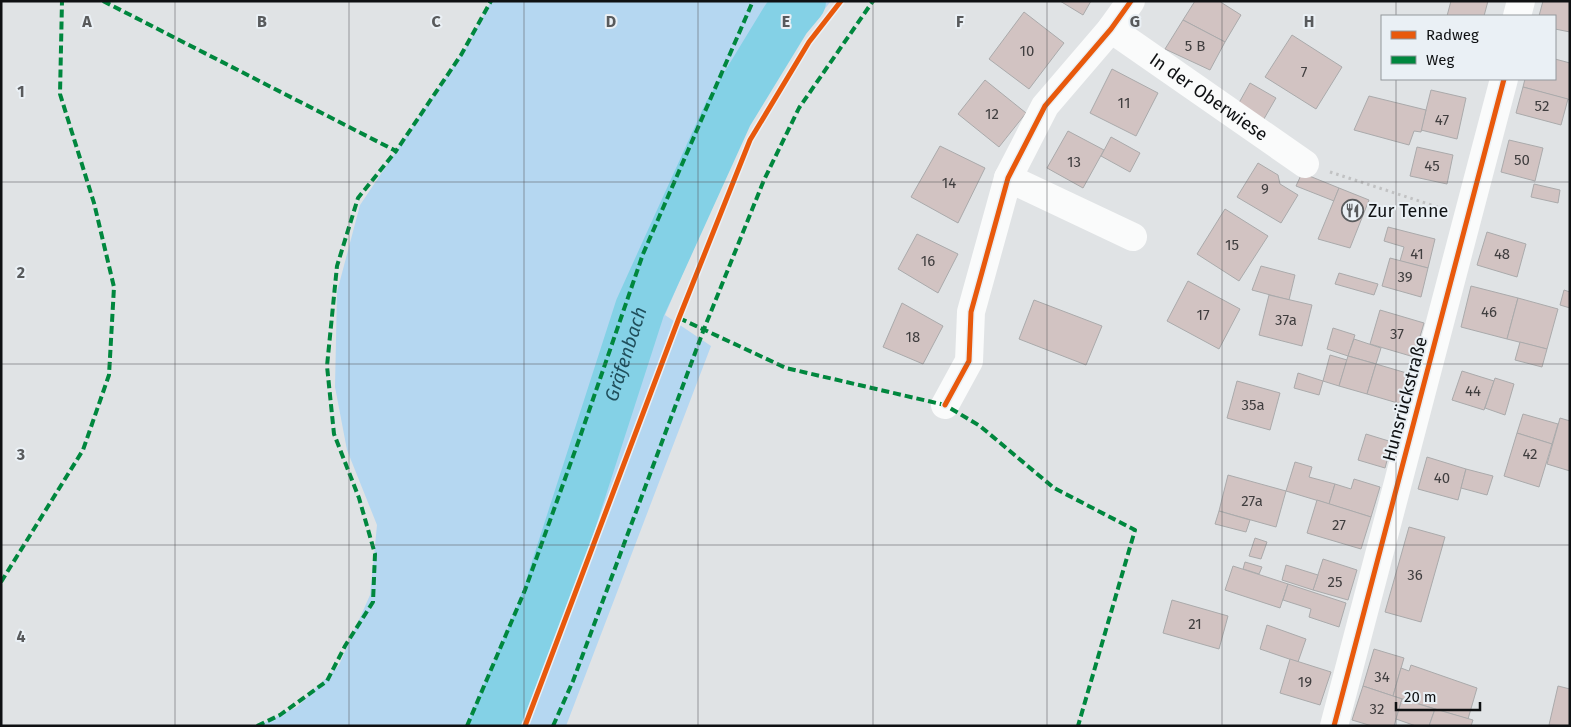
<svg xmlns="http://www.w3.org/2000/svg" width="1571" height="727" font-family="'Fira Sans',sans-serif">
	<rect width="100%" height="100%" fill="#e0e3e5"/>
	<!-- green -->
	<polygon fill="#b5d7f1" points="491,1 831,1 784,61 743,133 665,315 711,346 566,726 257,726 297,707 339,665 370,595 377,525 347,450 335,387 337,292 360,205 469,43"/>
	<g fill="none" stroke-linecap="round" stroke-linejoin="round">
		<!-- river -->
		<path stroke="#84d1e6" stroke-width="50" id="s1" d="M494,726l47,-111 99,-307 88,-194 58,-95 15,-18"/>
	</g>
	<!-- building -->
	<g fill="#d2c3c2" stroke="#aaaaab">
		<polygon points="1060,1 1091,1 1083,15"/>
		<polygon points="1195,1 1219,1 1241,15 1225,42 1183,20"/>
		<polygon points="1451,1 1488,1 1484,16 1447,16"/>
		<polygon points="1543,1 1570,1 1570,32 1555,29 1555,16 1539,16"/>
		<polygon points="1024,12 1064,43 1029,89 989,59"/>
		<polygon points="1183,20 1225,42 1210,70 1165,49"/>
		<polygon points="1292,35 1342,67 1316,109 1265,77"/>
		<polygon points="1555,59 1570,63 1570,100 1523,87 1525,79 1555,79"/>
		<polygon points="1112,69 1158,93 1136,136 1090,113"/>
		<polygon points="985,80 1026,113 999,147 958,114"/>
		<polygon points="1250,83 1276,98 1261,124 1235,110"/>
		<polygon points="1523,87 1568,99 1561,125 1516,113"/>
		<polygon points="1431,90 1466,98 1457,139 1421,130"/>
		<polygon points="1369,96 1426,110 1421,132 1414,131 1409,145 1354,130"/>
		<polygon points="1068,131 1104,150 1083,188 1047,168"/>
		<polygon points="1111,137 1140,153 1130,172 1101,156"/>
		<polygon points="1509,140 1543,148 1535,181 1501,172"/>
		<polygon points="940,146 985,168 958,223 911,197"/>
		<polygon points="1417,147 1453,155 1447,184 1410,176"/>
		<polygon points="1258,163 1278,175 1280,184 1298,195 1281,223 1237,197"/>
		<polygon points="1302,173 1339,188 1334,201 1296,186"/>
		<polygon points="1534,184 1560,190 1558,203 1531,197"/>
		<polygon points="1339,188 1369,200 1350,248 1318,239"/>
		<polygon points="1225,209 1268,236 1239,281 1197,254"/>
		<polygon points="1388,227 1435,239 1428,268 1400,261 1404,247 1384,241"/>
		<polygon points="1487,232 1526,244 1517,277 1477,265"/>
		<polygon points="917,234 958,254 938,293 898,269"/>
		<polygon points="1390,258 1428,268 1421,297 1382,286"/>
		<polygon points="1261,266 1295,275 1289,300 1252,290"/>
		<polygon points="1339,273 1378,284 1374,295 1335,284"/>
		<polygon points="1188,281 1240,309 1219,349 1167,321"/>
		<polygon points="1471,286 1518,298 1507,339 1461,327"/>
		<polygon points="1564,290 1570,292 1570,308 1560,305"/>
		<polygon points="1269,295 1312,305 1302,346 1259,335"/>
		<polygon points="1518,298 1558,309 1547,349 1507,339"/>
		<polygon points="1034,300 1102,326 1086,365 1019,339"/>
		<polygon points="902,303 943,326 923,364 883,347"/>
		<polygon points="1380,310 1424,323 1414,357 1370,344"/>
		<polygon points="1333,328 1355,335 1348,356 1327,349"/>
		<polygon points="1354,339 1381,348 1376,364 1348,356"/>
		<polygon points="1520,342 1547,349 1542,367 1515,360"/>
		<polygon points="1330,355 1347,360 1339,386 1323,381"/>
		<polygon points="1348,356 1376,364 1367,394 1339,386"/>
		<polygon points="1376,364 1410,374 1401,404 1367,394"/>
		<polygon points="1462,371 1494,381 1484,410 1452,400"/>
		<polygon points="1298,373 1323,381 1319,395 1294,388"/>
		<polygon points="1495,378 1514,384 1505,415 1485,408"/>
		<polygon points="1237,381 1280,393 1270,430 1227,418"/>
		<polygon points="1523,414 1558,424 1552,444 1517,433"/>
		<polygon points="1560,418 1570,421 1570,471 1547,464"/>
		<polygon points="1517,433 1552,444 1539,487 1504,476"/>
		<polygon points="1366,434 1392,442 1385,468 1358,460"/>
		<polygon points="1427,457 1466,469 1458,500 1418,489"/>
		<polygon points="1295,462 1312,467 1309,477 1335,484 1329,504 1286,491"/>
		<polygon points="1466,469 1493,476 1487,495 1461,488"/>
		<polygon points="1228,475 1286,491 1276,527 1219,511"/>
		<polygon points="1354,479 1380,487 1371,517 1329,504 1335,484 1351,489"/>
		<polygon points="1317,500 1371,517 1361,549 1307,533"/>
		<polygon points="1219,511 1250,520 1246,532 1215,524"/>
		<polygon points="1409,527 1445,537 1421,622 1385,612"/>
		<polygon points="1255,538 1267,542 1261,559 1249,556"/>
		<polygon points="1323,559 1357,570 1348,600 1313,590"/>
		<polygon points="1245,562 1262,567 1259,574 1243,569"/>
		<polygon points="1286,565 1318,575 1313,590 1282,580"/>
		<polygon points="1233,566 1288,584 1280,608 1225,590"/>
		<polygon points="1288,584 1346,603 1339,627 1309,617 1311,609 1283,600"/>
		<polygon points="1172,600 1228,616 1219,649 1163,633"/>
		<polygon points="1267,625 1306,639 1298,662 1260,649"/>
		<polygon points="1374,649 1404,658 1393,696 1363,686"/>
		<polygon points="1290,659 1331,672 1320,705 1280,693"/>
		<polygon points="1411,665 1477,688 1468,719 1393,696 1401,668 1409,671"/>
		<polygon points="1363,686 1402,699 1394,726 1372,726 1352,720"/>
		<polygon points="1558,686 1570,689 1570,726 1549,725"/>
		<polygon points="1402,699 1435,709 1429,726 1416,726 1396,719"/>
		<polygon points="1435,709 1473,720 1471,726 1429,726"/>
	</g>
	<g fill="none" stroke-linecap="round" stroke-linejoin="round">
		<!-- path -->
		<polyline stroke="#c1c2c3" stroke-width="3" stroke-dasharray="2.5 4" stroke-linecap="butt" points="1330,172 1441,208"/>
		<!-- minor -->
		<g stroke="#fafbfb" stroke-width="28">
			<polyline points="1517,16 1521,1"/>
			<path id="s2" d="M1111,29l194,135"/>
			<polyline points="1008,178 1133,237"/>
			<polyline points="945,405 969,361 971,312 1008,178 1045,106 1111,29 1131,1"/>
			<polyline points="1334,726 1504,79"/>
		</g>
		<!-- quiet -->
		<g stroke="#00873e" stroke-width="4" stroke-dasharray="8 4" stroke-linecap="butt">
			<polyline points="103,1 396,151 461,55 491,1"/>
			<polyline points="679,318 786,368 945,405 980,426 1054,488 1135,530 1078,726"/>
			<polyline points="1,582 83,450 109,375 114,287 94,203 60,94 62,1"/>
			<polyline points="257,726 280,715 327,681 345,646 373,602 375,554 359,498 334,434 327,366 337,266 358,198 396,151"/>
			<polyline points="467,726 525,590 580,437 643,254 753,1"/>
			<polyline points="553,726 573,681 704,329 764,180 799,108 873,1"/>
		</g>
		<defs>
			<g id="cycleway">
				<polyline points="945,405 969,361 971,312 1008,178 1045,106 1111,29 1131,1"/>
				<polyline points="525,726 679,318 750,140 809,42 841,1"/>
				<polyline points="1334,726 1504,79"/>
			</g>
		</defs>
		<!-- cycleway casing -->
		<use href="#cycleway" stroke="#eaf0f5" stroke-width="8"/>
		<!-- cycleway -->
		<use href="#cycleway" stroke="#e8590c" stroke-width="5"/>
	</g>
	<!-- grid -->
	<path fill="none" stroke="#585a5c" stroke-width="1" stroke-opacity="0.55" d="M175,1v725M349,1v725M524,1v725M698,1v725M873,1v725M1047,1v725M1222,1v725M1396,1v15M1396,79v647M1,182h1569M1,364h1569M1,545h1569"/>
	<!-- icons -->
	<defs>
		<symbol id="restaurant-ring" viewBox="-11 -11 22 22"><circle r="9.5" fill="#eaf0f5" stroke="#585a5c" stroke-width="1.5"/><path d="M-5-6h1v4h1v-4h1v4h1v-4h1v5L-1.5 .5V6h-2V.5L-5-1ZM5-6V6H3V1.5H1.5Q1.5-4 5-6Z" fill="#585a5c"/></symbol>
	</defs>
	<g fill-rule="evenodd">
		<use href="#restaurant-ring" x="1340" y="198" width="25" height="25"/>
	</g>
	<g text-anchor="middle" stroke-width="4" stroke-linejoin="round" paint-order="stroke">
		<!-- number labels -->
		<g font-size="15" fill="#403e3f">
			<text x="1195" y="51">5 B</text>
			<text x="1027" y="56">10</text>
			<text x="1304" y="77">7</text>
			<text x="1124" y="108">11</text>
			<text x="1542" y="111">52</text>
			<text x="992" y="119">12</text>
			<text x="1442" y="125">47</text>
			<text x="1522" y="165">50</text>
			<text x="1074" y="167">13</text>
			<text x="1432" y="171">45</text>
			<text x="949" y="188">14</text>
			<text x="1265" y="194">9</text>
			<text x="1232" y="250">15</text>
			<text x="1417" y="259">41</text>
			<text x="1502" y="259">48</text>
			<text x="928" y="266">16</text>
			<text x="1405" y="282">39</text>
			<text x="1489" y="317">46</text>
			<text x="1203" y="320">17</text>
			<text x="1286" y="325">37a</text>
			<text x="1397" y="339">37</text>
			<text x="913" y="342">18</text>
			<text x="1473" y="396">44</text>
			<text x="1253" y="410">35a</text>
			<text x="1530" y="459">42</text>
			<text x="1442" y="483">40</text>
			<text x="1252" y="506">27a</text>
			<text x="1339" y="530">27</text>
			<text x="1415" y="580">36</text>
			<text x="1335" y="587">25</text>
			<text x="1195" y="629">21</text>
			<text x="1382" y="682">34</text>
			<text x="1305" y="687">19</text>
			<text x="1377" y="714">32</text>
		</g>
		<!-- street labels -->
		<g font-size="18" fill="#0f1113" stroke="#eaf0f5">
			<text dy="6" stroke="none"><textPath href="#s2" startOffset="119">In der Oberwiese</textPath></text>
			<text transform="translate(1405 399) rotate(-75)" y="6">Hunsrückstraße</text>
		</g>
		<!-- poi labels -->
		<g font-size="18" fill="#0f1113" stroke="#eaf0f5" text-anchor="start">
			<text x="1368" y="217">Zur Tenne</text>
		</g>
		<!-- water labels -->
		<g font-size="19" font-style="italic" fill="#204f5c" stroke="#eaf0f5">
			<text dy="7" stroke="none"><textPath href="#s1" startOffset="395">Gräfenbach</textPath></text>
		</g>
	</g>
	<g font-size="16" text-anchor="middle" font-weight="bold" fill="#585a5c" stroke="#eaf0f5" stroke-width="4" stroke-linejoin="round" paint-order="stroke">
		<text x="87" y="27">A</text>
		<text x="262" y="27">B</text>
		<text x="436" y="27">C</text>
		<text x="611" y="27">D</text>
		<text x="786" y="27">E</text>
		<text x="960" y="27">F</text>
		<text x="1135" y="27">G</text>
		<text x="1309" y="27">H</text>
		<text x="21" y="97">1</text>
		<text x="21" y="278">2</text>
		<text x="21" y="460">3</text>
		<text x="21" y="642">4</text>
	</g>
	<!-- border -->
	<rect width="1571" height="727" fill="none" stroke="#0f1113" stroke-width="5"/>
	<!-- legend -->
	<rect x="1381" y="15" width="175" height="65" fill="#eaf0f5" stroke="#92979b"/>
	<rect x="1391" y="31" width="25" height="8" fill="#e8590c" stroke="#92979b"/>
	<text x="1426" y="40" font-size="15" fill="#0f1113">Radweg</text>
	<rect x="1391" y="56" width="25" height="8" fill="#00873e" stroke="#92979b"/>
	<text x="1426" y="65" font-size="15" fill="#0f1113">Weg</text>
	<!-- scale -->
	<path d="M1396 702v8h84v-8" fill="none" stroke="#0f1113" stroke-width="2.5"/>
	<text x="1404" y="702" font-size="15" fill="#0f1113" stroke="#eaf0f5" stroke-width="4" paint-order="stroke">20 m</text>
</svg>
